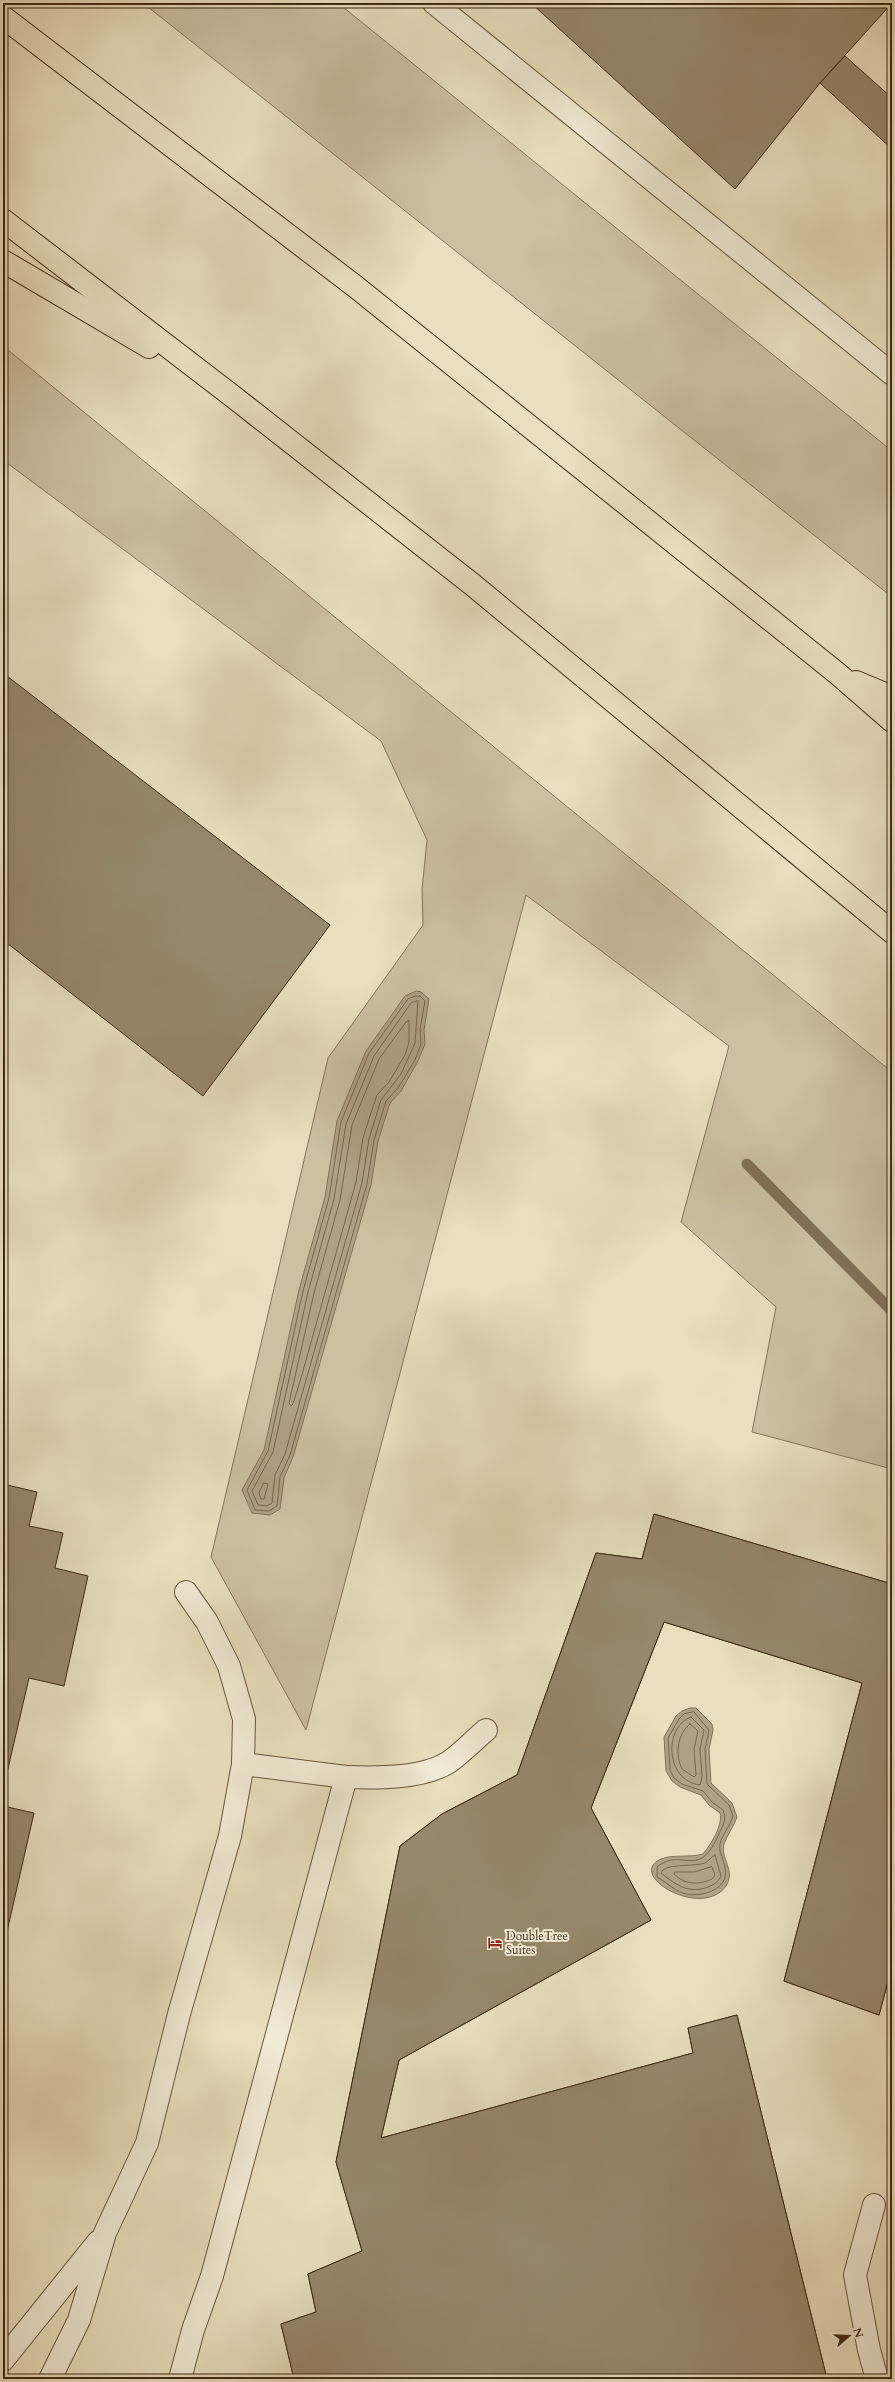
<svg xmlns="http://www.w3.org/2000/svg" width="895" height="2382" font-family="Cardo,serif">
	<rect width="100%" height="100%" fill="#e9dfbe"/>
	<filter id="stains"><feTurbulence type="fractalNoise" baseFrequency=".005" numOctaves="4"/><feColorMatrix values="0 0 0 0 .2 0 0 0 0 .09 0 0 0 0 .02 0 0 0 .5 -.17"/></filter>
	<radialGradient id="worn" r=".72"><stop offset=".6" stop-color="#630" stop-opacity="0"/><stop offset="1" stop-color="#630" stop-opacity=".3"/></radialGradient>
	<!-- green -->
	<g fill="#ccc0a1" stroke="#84755a">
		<polygon points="143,3 338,3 892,451 892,597"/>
		<polygon points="3,346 892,1072 892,1469 752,1432 776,1307 681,1222 729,1046 526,895 306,1730 211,1557 328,1058 423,925 422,889 427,840 381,741 3,460"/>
	</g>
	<!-- water -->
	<g fill="#afa184" stroke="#817156">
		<polygon points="416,991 421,992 429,999 424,1030 425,1044 418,1061 401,1091 390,1103 378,1141 371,1185 293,1457 284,1478 280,1509 270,1515 252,1513 242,1490 264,1450 299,1290 325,1197 337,1121 366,1051 405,996"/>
		<path d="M690,1708h6l16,16 1,6 -4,19 2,34 21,20 5,14c-3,9 -10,18 -13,27 -4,14 12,27 2,42 -24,34 -101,-11 -65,-27 13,-5 28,-1 42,-5 8,-10 20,-28 17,-41l-11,-8 -8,-10 -21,-8 -8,-6 -6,-10 -2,-34 12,-21 6,-5z"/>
	</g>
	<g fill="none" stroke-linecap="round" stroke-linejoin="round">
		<!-- shore -->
		<g stroke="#76664b" stroke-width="1">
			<polygon points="416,996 420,996 425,1001 420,1029 421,1044 415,1060 398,1088 386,1101 374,1140 367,1184 290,1455 280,1477 277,1506 269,1511 255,1510 247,1490 268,1451 303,1291 329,1198 341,1122 369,1053 408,999"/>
			<polygon points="418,1001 415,1043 401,1074 381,1100 369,1139 362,1183 285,1454 275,1475 272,1503 267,1506 258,1505 252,1491 273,1452 308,1292 334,1199 346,1124 374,1056 411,1003"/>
			<polygon points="409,1021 409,1042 405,1055 389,1082 377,1095 370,1116 363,1138 356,1182 301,1378 293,1404 291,1406 289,1403 314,1293 340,1200 352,1125 379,1059 406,1022"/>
			<polygon points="264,1483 268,1484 264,1499 261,1499 259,1493"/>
			<path d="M694,1712l15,18 -4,19 2,35 22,21 4,11c-3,10 -11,19 -13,28 -2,11 8,22 5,33 -3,15 -29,21 -42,16 -9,-3 -17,-11 -26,-16v-10c26,-21 41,15 62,-33 4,-9 8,-14 4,-24l-11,-8 -9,-11 -21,-7 -8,-6 -4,-8 -2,-32 11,-19 5,-5z"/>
			<path d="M691,1717l13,13 -4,19 2,28 -2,8c-36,-5 -36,-59 -9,-68z"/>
			<path d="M690,1724l8,7 -4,18 2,26 -2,2 -12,-8c-7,-14 -5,-35 8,-45z"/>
			<path d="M715,1855l6,21c-5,12 -25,16 -36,12 -9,-3 -18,-10 -24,-15 3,-10 33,-6 44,-10 4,-2 6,-6 10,-8z"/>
			<path d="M712,1867l3,8 -3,4c-13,6 -27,6 -38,-5l1,-2h19z"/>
		</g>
		<!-- stream -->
		<polyline stroke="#817156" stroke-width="11" points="747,1164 892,1311"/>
	</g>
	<!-- building -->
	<g fill="#96886b" stroke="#3d2a12">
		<polygon points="531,3 892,3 820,83 735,189"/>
		<polygon points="845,56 892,98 892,149 820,83"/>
		<polygon points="3,673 330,925 203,1096 3,940"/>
		<polygon points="3,1484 37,1492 29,1526 63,1533 55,1568 88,1576 64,1686 29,1678 3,1790"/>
		<polygon points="654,1514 892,1584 892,1966 879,2015 784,1981 862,1683 664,1622 591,1808 651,1920 399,2060 381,2138 693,2053 688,2028 737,2015 827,2379 748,2379 690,2161 410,2235 432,2298 520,2286 541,2379 294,2379 281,2324 316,2312 308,2274 362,2251 336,2162 400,1846 442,1814 517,1775 596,1553 642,1559"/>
		<polygon points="654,1514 892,1584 892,1966 879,2015 784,1981 862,1683 664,1622 591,1808 651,1920 399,2060 381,2138 693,2053 688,2028 737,2015 827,2379 294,2379 281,2324 316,2312 308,2274 362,2251 336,2162 400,1846 442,1814 517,1775 596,1553 642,1559"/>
		<polygon points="3,1806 34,1813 3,1949"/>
	</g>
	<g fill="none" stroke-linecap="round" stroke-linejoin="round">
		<defs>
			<g id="service">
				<polyline points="434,3 892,374"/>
				<polyline points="243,1764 346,1777"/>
				<polyline points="874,2205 855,2275 869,2350 877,2379"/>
				<polyline points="3,2360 98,2242"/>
				<polyline points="50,2379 79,2320 105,2233 147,2143 179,2014 230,1836 243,1764 244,1719 229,1666 207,1622 186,1592"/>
				<path d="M180,2379l13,-49 19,-54 134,-499c29,1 77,2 103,-15 13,-9 25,-22 37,-32"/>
			</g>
			<g id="motorway">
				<polyline points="3,17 356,287 838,674 892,721"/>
				<polyline points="3,220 231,395 473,585 892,932"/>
				<polyline points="3,261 149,347"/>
				<polyline points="856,682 892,697"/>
			</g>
		</defs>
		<!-- service casing -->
		<use href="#service" stroke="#68573d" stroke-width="24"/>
		<!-- motorway casing -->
		<use href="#motorway" stroke="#3d2a12" stroke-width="24"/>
		<!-- service -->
		<use href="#service" stroke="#f1ead5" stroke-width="22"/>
		<!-- motorway -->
		<use href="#motorway" stroke="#e9dfbe" stroke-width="22"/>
	</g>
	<!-- icons -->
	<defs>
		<symbol id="hotel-bare" viewBox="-9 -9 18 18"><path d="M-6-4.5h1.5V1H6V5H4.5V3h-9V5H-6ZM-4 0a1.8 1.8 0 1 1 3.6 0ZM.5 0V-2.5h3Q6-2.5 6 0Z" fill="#8f2418" stroke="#f1ead5" stroke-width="2.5" paint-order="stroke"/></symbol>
	</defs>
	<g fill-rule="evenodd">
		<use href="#hotel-bare" x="485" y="1933" width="20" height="20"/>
	</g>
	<g text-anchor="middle" stroke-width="4" stroke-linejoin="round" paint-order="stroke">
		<!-- poi labels -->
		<g font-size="12" fill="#3d2a12" stroke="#f1ead5" text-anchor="start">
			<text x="506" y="1940">DoubleTree<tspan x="506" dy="14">Suites</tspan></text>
		</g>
	</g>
	<!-- margin -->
	<rect width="895" height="2382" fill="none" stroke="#e9dfbe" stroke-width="16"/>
	<rect x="4" y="4" width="887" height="2374" fill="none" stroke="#3d2a12" stroke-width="2"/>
	<rect x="8" y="8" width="879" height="2366" fill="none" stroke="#3d2a12"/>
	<!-- north arrow -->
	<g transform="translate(849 2336) rotate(71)" stroke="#f1ead5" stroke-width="3" paint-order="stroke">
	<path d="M0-3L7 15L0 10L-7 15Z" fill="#3d2a12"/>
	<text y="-6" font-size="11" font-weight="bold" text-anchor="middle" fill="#3d2a12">N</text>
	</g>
	<rect width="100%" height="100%" filter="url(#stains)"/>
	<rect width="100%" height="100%" fill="url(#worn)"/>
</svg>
